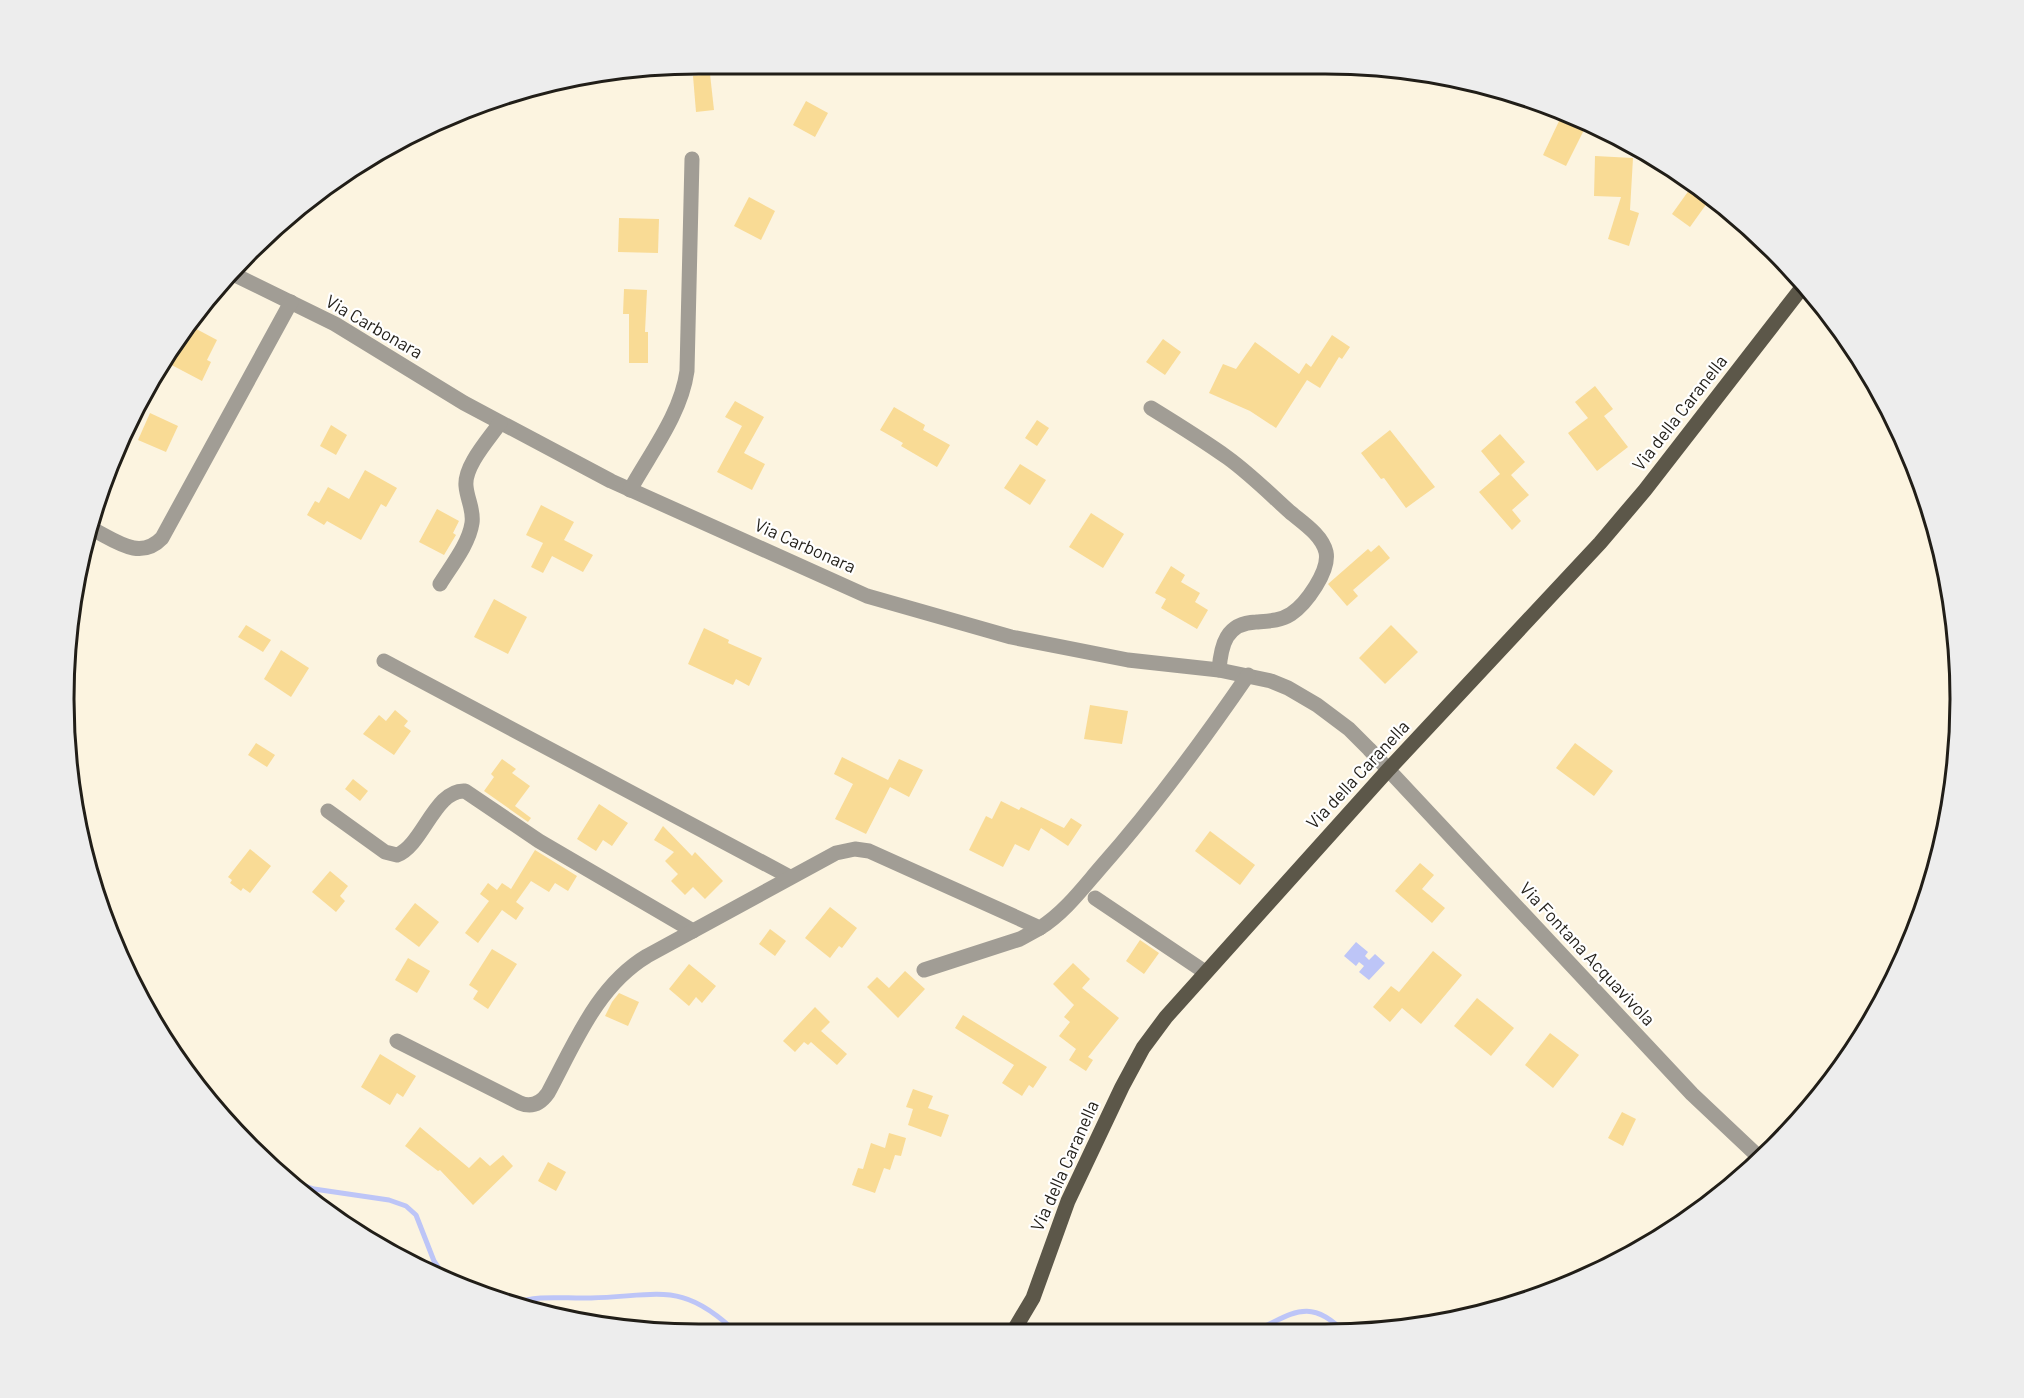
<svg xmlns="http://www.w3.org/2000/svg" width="2024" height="1398" font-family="Barlow,sans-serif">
	<rect width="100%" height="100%" fill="#fcf4e0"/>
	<!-- water -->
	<polygon fill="#bdc5f7" points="1356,942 1368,952 1365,956 1369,960 1375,954 1385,963 1369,980 1359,972 1364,966 1359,962 1356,966 1344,956"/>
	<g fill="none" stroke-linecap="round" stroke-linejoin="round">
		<!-- stream -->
		<g stroke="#bdc5f7" stroke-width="5">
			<polyline points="288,1180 314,1189 389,1200 406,1206 416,1215 434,1261 449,1283"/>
			<path d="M513,1304c27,-10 50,-5 78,-6 70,-2 92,-18 148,37"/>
			<path d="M1242,1335c43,-12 62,-46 103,-2"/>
		</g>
	</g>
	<!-- building -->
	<g fill="#f9db95">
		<polygon points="710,74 714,110 696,112 693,76"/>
		<polygon points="806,101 828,113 815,137 793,125"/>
		<polygon points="1560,119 1584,130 1566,166 1543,155"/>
		<polygon points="1595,156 1633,158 1630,210 1639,213 1629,246 1608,239 1621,197 1594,196"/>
		<polygon points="1692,186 1710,199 1690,227 1672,214"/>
		<polygon points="749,197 775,211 761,240 734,226"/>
		<polygon points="619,218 659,219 658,253 618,252"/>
		<polygon points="624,289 647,290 645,332 648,332 648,363 629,363 629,314 623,314"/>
		<polygon points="187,324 217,340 207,360 211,362 202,381 164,361 175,340"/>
		<polygon points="1332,335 1350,347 1342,359 1339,357 1320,388 1307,380 1276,428 1250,411 1209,393 1223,364 1236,369 1255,342 1299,374 1306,363 1311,367"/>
		<polygon points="1163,339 1181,352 1165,375 1146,362"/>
		<polygon points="1595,386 1613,409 1604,416 1628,447 1597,471 1568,433 1588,418 1575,402"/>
		<polygon points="735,401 764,417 744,453 765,464 752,490 717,472 742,426 725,417"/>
		<polygon points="894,407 925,425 923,430 950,445 937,467 901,446 903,443 880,430"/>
		<polygon points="150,413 178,426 166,452 138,440"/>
		<polygon points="1037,420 1049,428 1037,446 1025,438"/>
		<polygon points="331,425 347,435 336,455 320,446"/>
		<polygon points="1390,430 1435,487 1406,508 1384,478 1381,479 1361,453"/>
		<polygon points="1500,434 1525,462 1511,475 1529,495 1512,510 1521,521 1512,530 1479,492 1500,474 1481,451"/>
		<polygon points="1020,464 1046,480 1030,505 1004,488"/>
		<polygon points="365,470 397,488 386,507 381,504 361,540 327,521 324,525 307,515 315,501 319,503 328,487 349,499"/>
		<polygon points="541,505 574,522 564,540 593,555 583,572 552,556 543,573 531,567 543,543 526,535"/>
		<polygon points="437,509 459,521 453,533 456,535 444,555 419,542"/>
		<polygon points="1091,513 1124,534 1103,568 1069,547"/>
		<polygon points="1379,545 1390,558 1353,590 1358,596 1347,606 1328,584 1368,549 1371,552"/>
		<polygon points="1171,566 1185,575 1181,582 1200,593 1195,602 1208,610 1197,629 1161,608 1166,599 1155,593"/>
		<polygon points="494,599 527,617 508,654 474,637"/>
		<polygon points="246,625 271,640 263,652 238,637"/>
		<polygon points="1391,625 1418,652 1385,684 1359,658"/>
		<polygon points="704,628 729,640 728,643 762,658 749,686 736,679 733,685 688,664"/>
		<polygon points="281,650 309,668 291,697 264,679"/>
		<polygon points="1090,705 1128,711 1122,744 1084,739"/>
		<polygon points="395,710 408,721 404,726 411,731 394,755 363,734 379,715 386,721"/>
		<polygon points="256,743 275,755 267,767 248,755"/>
		<polygon points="1575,743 1613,771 1594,796 1556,768"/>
		<polygon points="842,757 888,780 899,759 923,770 909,797 890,787 866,834 835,819 853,784 834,774"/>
		<polygon points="502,759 516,769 512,773 530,786 515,806 531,818 528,822 484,791 494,777 491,774"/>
		<polygon points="353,779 368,791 360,801 345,789"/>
		<polygon points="1001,801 1019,810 1021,807 1064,828 1071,818 1082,825 1068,846 1041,828 1029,851 1015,844 1003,867 969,850 986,816 992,819"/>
		<polygon points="599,804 628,823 612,846 603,840 596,851 577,839"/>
		<polygon points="663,826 692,856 695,852 723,881 705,899 693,887 685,895 671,881 678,874 665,861 674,852 654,840"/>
		<polygon points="1210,831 1255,865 1240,885 1195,851"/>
		<polygon points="250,849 271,866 250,893 243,888 241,891 230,883 232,880 228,877"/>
		<polygon points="535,850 577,876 568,891 555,883 549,892 531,881 516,902 524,908 516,920 502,910 478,943 465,933 489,901 480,894 488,883 497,890 502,883 511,889"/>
		<polygon points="1420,863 1434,875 1422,889 1445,908 1432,923 1395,891"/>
		<polygon points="330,871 348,886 340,896 345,901 336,912 312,892"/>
		<polygon points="415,903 439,922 419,947 395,929"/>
		<polygon points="830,907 857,928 842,948 839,946 830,958 805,938"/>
		<polygon points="770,929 786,941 775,956 759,944"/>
		<polygon points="1140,940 1159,953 1144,974 1126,961"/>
		<polygon points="492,949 517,964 488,1009 473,999 478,991 469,985"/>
		<polygon points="1433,951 1462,975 1421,1024 1402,1008 1390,1022 1373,1007 1391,986 1399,992"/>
		<polygon points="408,958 430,971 417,993 395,980"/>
		<polygon points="1073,963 1090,979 1082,988 1119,1018 1088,1057 1093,1060 1086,1071 1069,1060 1076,1049 1059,1036 1070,1022 1064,1017 1074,1005 1053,984"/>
		<polygon points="689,964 716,986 702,1003 696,997 689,1006 669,989"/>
		<polygon points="905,971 925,989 898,1018 867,987 877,977 889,988"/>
		<polygon points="619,993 639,1002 628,1026 605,1016 612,1002"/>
		<polygon points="1477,998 1514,1028 1491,1056 1454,1026"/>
		<polygon points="815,1007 830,1022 821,1031 847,1054 837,1065 811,1042 808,1045 804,1042 795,1052 783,1041"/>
		<polygon points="963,1015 1047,1067 1033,1088 1029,1085 1022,1096 1002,1083 1014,1065 955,1028"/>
		<polygon points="1550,1033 1579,1055 1553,1088 1525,1065"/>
		<polygon points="380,1054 416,1076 403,1097 397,1093 390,1105 361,1087"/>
		<polygon points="913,1089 933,1096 928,1108 949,1115 941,1137 908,1125 913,1109 906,1107"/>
		<polygon points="1622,1112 1636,1119 1623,1146 1608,1138"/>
		<polygon points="420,1127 469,1168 480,1157 490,1166 503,1155 513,1166 473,1205 440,1170 438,1171 405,1146"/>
		<polygon points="889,1133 906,1138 901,1156 895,1155 890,1170 884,1168 875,1193 852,1185 858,1168 863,1169 871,1143 885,1148"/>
		<polygon points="548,1162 566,1172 556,1191 538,1181"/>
	</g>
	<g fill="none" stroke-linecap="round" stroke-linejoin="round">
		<!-- minor -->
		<g stroke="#a19d95" stroke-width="15">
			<polyline points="229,272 335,324 464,403 611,481 867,596 1011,637 1128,660 1219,670 1271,681 1288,688 1317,705 1349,729 1369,749 1692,1094 1762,1160"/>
			<path d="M1151,408c26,16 52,32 77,50 22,16 42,36 62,54 13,11 32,23 36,40 4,19 -20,52 -35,62 -11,7 -22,7 -35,8 -30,1 -35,23 -37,48"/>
			<path d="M630,490c21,-38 51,-76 57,-119l5,-212"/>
			<path d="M92,529c24,12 48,32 70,9l129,-236"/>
			<path d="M440,584c11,-18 29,-40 32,-61 2,-13 -5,-24 -6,-37 -2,-20 23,-47 34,-63"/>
			<polyline points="384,661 790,877"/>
			<path d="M328,811l57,41 12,3c26,-10 38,-66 68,-64l74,50 154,90"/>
			<polyline points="1095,898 1205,972"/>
			<polyline points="924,970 1020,939 1040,928"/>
			<path d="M397,1041l123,62c12,5 21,0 28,-10 27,-50 49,-107 99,-137l189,-103 19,-4 14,2 171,77c24,-15 42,-39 61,-61 54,-61 101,-125 147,-192"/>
		</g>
		<!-- major -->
		<polyline stroke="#5c5749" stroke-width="15" points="1011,1335 1033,1298 1068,1201 1122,1087 1143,1048 1166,1017 1388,770 1600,543 1645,490 1804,285"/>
	</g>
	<g text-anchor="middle" stroke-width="4.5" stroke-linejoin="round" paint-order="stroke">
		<!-- street labels -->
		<g font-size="18" fill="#211e18" stroke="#fff">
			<text transform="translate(374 327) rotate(30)" y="6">Via Carbonara</text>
			<text transform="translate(1680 413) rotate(-52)" y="6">Via della Caranella</text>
			<text transform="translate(805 546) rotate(24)" y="6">Via Carbonara</text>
			<text transform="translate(1358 775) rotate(-47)" y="6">Via della Caranella</text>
			<text transform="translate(1587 954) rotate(47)" y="6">Via Fontana Acquavivola</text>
			<text transform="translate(1065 1166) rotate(-66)" y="6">Via della Caranella</text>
		</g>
	</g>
	<!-- crop -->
	<path d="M0 0H2024V1398H0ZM699 74H1325A625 625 0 0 1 1950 699V699A625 625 0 0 1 1325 1324H699A625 625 0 0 1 74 699V699A625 625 0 0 1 699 74Z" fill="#ededed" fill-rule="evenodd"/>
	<path fill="none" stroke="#211e18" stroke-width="3" d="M699 74H1325A625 625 0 0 1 1950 699V699A625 625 0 0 1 1325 1324H699A625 625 0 0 1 74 699V699A625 625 0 0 1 699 74Z"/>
</svg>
